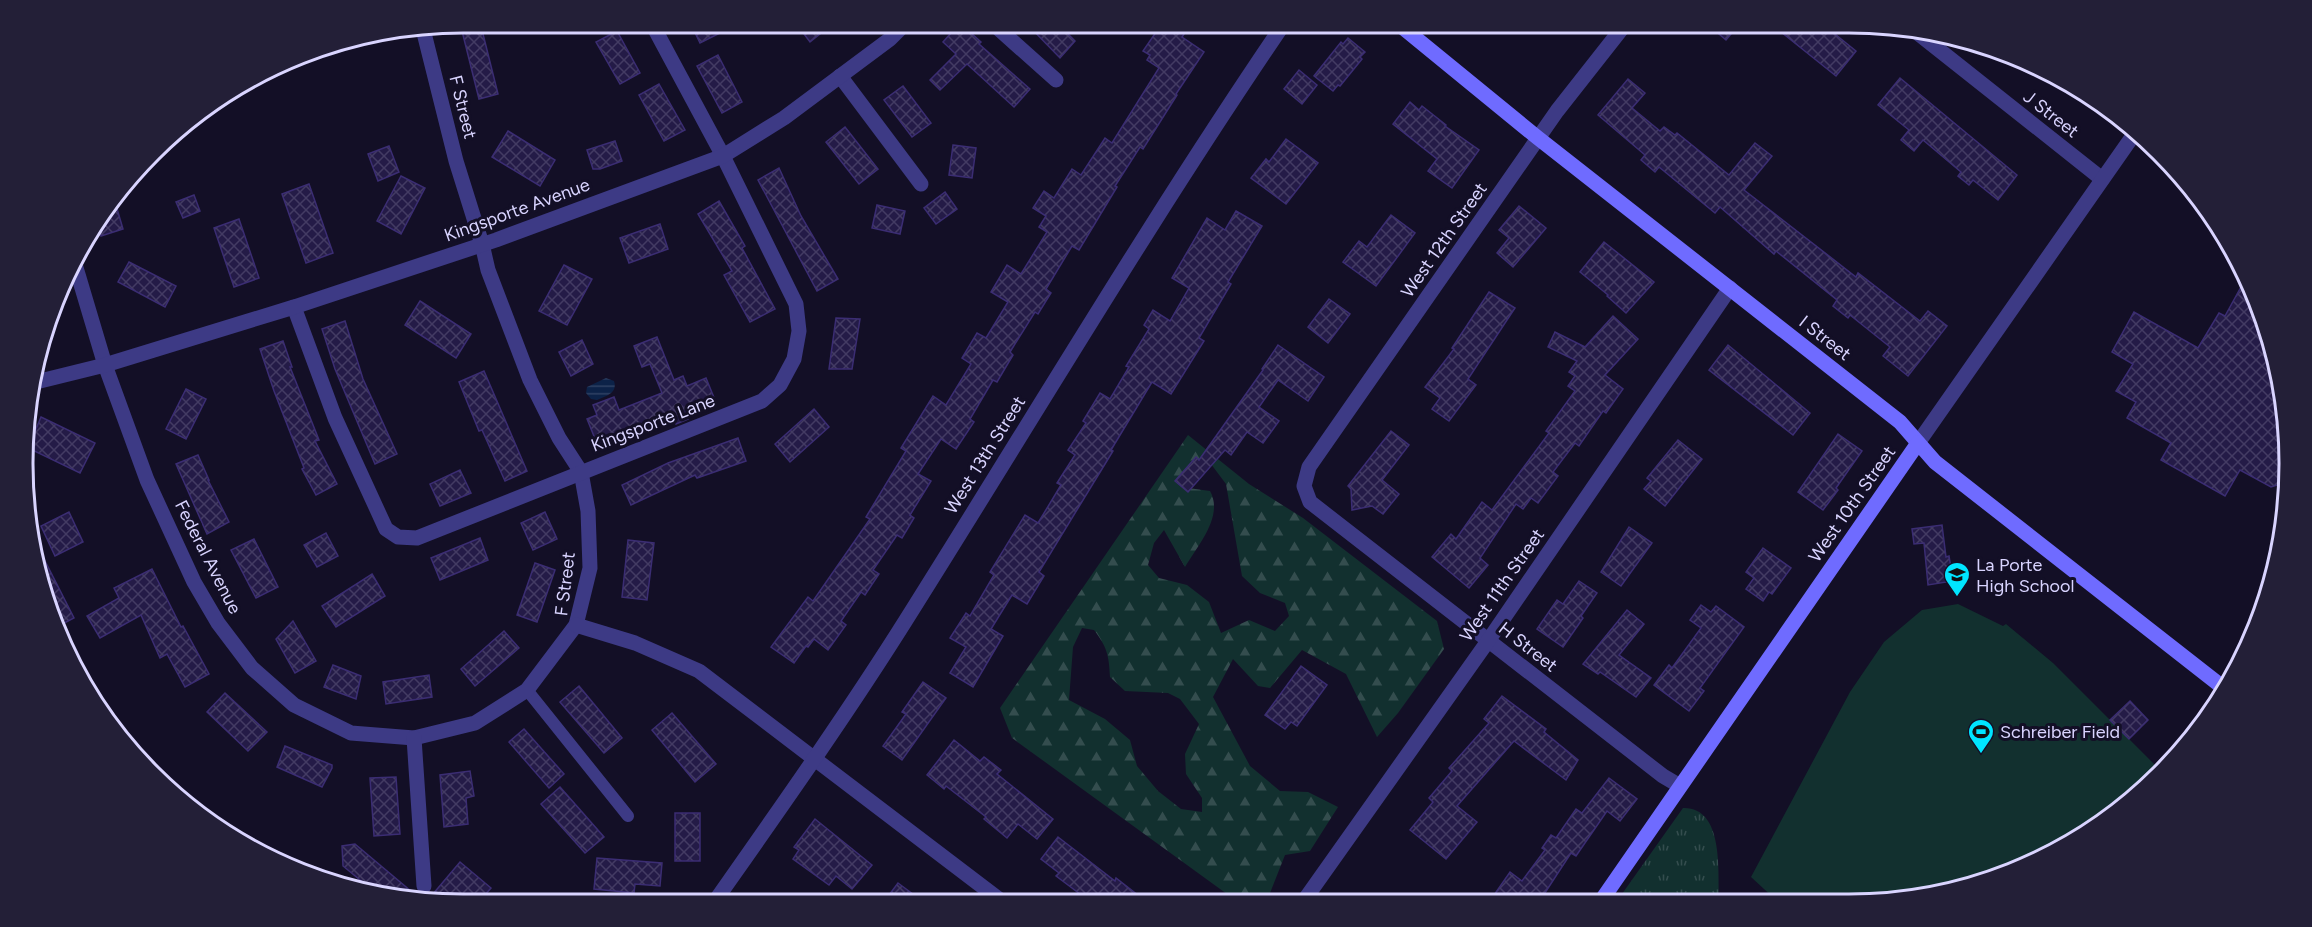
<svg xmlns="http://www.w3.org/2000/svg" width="2312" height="927" font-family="Figtree,sans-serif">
	<defs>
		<pattern id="grass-tufts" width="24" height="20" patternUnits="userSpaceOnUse" patternTransform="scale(1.5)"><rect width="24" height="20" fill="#12302f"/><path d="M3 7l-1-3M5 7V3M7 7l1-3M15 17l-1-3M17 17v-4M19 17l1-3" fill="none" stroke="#344d4e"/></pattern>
		<pattern id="forest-firs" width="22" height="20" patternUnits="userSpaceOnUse" patternTransform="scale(1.5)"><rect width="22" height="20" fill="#12302f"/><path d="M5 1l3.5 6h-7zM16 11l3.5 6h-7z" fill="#344d4e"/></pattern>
		<pattern id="water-rules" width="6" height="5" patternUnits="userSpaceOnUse" patternTransform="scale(1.5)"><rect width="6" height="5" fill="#0c2248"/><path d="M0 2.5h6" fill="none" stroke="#2f4163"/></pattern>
		<pattern id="building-cross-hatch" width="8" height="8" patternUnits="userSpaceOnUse" patternTransform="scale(1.5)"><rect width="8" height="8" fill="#241b47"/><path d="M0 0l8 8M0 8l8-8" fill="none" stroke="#433b63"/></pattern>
	</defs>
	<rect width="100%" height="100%" fill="#130f26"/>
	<!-- grass -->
	<path fill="url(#grass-tufts)" d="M1683,808c40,-1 35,60 36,87l2,6h-104z"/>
	<!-- forest -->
	<path fill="url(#forest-firs)" fill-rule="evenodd" d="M1188,435l61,49 54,34 134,103 7,28 -46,64 -21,24 -31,-63 -44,-24 -32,38 -12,-2 -25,-27 -20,38 37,69 30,25 28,1 30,15 -28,44 -25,4 -15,38 -9,9h-23l-226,-164 -12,-30zM1205,456l21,28 16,92 18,17 25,10 4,13 -14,15 -26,-11 -28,13 -12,-31 -22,-17 -28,-7 -11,-13 6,-22 10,-13 21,37c13,-22 39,-51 25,-76l-22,-3 1,-22zM1082,628l12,2c13,17 15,25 16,47l15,14 43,2 12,6 19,25 -14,30 1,20 16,24v14l-21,-3 -23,-18 -21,-25 -7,-26 -25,-21 -36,-19 4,-53z"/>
	<!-- pitch -->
	<polygon fill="#12302f" points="1958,604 2003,626 2006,624 2053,663 2161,771 2139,795 2043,859 1906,901 1777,901 1751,877 1850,692 1884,642 1922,610"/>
	<!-- water -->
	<path fill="url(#water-rules)" d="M606,378l8,3c4,12 -8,15 -17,19l-6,-1 -5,-6 1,-6z"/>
	<!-- building -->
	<g fill="url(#building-cross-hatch)" stroke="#3b2d73" stroke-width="1.5">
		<polygon points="480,22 498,94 479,99 460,23"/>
		<polygon points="690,22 742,22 700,43"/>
		<polygon points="795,22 835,22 810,42"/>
		<polygon points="1025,22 1056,22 1075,41 1060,58"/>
		<polygon points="1163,22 1192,22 1182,37 1204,52 1176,94 1177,95 1143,149 1140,147 1115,186 1117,187 1079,250 1072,246 1046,289 1051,293 1038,314 1035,312 1010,352 1013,355 997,382 993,380 970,419 974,422 956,449 941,439 918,474 931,481 910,515 914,518 902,538 897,535 873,570 879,574 865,595 861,592 841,621 846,625 828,650 814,639 808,647 806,646 794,663 771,647 808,597 813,601 870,519 866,517 906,451 901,448 933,396 946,405 971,364 962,358 977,333 986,338 1008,302 991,292 1007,265 1021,274 1047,232 1039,227 1046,216 1033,208 1044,191 1054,198 1072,169 1081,175 1105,138 1112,143 1159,68 1147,60 1150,55 1143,51"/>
		<polygon points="1705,22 1741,22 1726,40"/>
		<polygon points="1789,22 1820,22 1856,51 1836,76 1781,32"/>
		<polygon points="960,23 981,42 979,44 1030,89 1014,107 967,64 940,90 930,80 956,54 943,42"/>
		<polygon points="617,31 640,73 620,84 596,42"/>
		<polygon points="1348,38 1365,52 1360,57 1362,59 1340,86 1338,85 1333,91 1314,76 1341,42 1343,44"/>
		<polygon points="718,55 742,102 722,113 697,66"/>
		<polygon points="1299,70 1317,85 1302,104 1284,89"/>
		<polygon points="1900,78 2017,175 1998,200 1973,180 1969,185 1958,176 1961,172 1923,140 1914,151 1901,140 1909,130 1878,105"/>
		<polygon points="1628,79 1645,93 1632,108 1660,131 1664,127 1675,135 1677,133 1729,175 1755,143 1772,156 1744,190 1856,277 1858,273 1920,321 1928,311 1947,326 1908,376 1883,356 1890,347 1850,315 1848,318 1833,306 1837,300 1776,251 1774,254 1720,207 1715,213 1659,167 1655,172 1641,160 1645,155 1598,115"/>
		<polygon points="659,84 685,130 664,141 639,95"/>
		<polygon points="903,86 931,123 912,137 884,100"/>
		<polygon points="1410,102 1419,110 1422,106 1446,125 1445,126 1479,150 1452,188 1428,171 1437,159 1393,124"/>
		<polygon points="845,127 878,169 859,184 826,142"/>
		<polygon points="508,131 555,160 540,186 492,157"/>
		<polygon points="1286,139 1318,163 1286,204 1251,178 1266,159 1269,162"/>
		<polygon points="615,141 622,161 600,169 593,169 587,150"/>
		<polygon points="953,145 976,148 972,178 949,175"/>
		<polygon points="389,146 399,172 378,181 368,154"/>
		<polygon points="779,168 801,216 838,279 817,291 758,180"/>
		<polygon points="401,176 425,188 401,234 377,221"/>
		<polygon points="309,184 333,253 306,263 282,194"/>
		<polygon points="945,192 957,209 936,224 924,208"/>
		<polygon points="194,195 200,211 183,218 176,202"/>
		<polygon points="719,201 745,246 742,248 775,309 750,322 724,275 732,271 698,214"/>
		<polygon points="115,202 123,229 101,236 98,224"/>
		<polygon points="877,205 905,211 900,234 872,228"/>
		<polygon points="1519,206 1546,228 1513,267 1497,253 1509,238 1499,230"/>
		<polygon points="1236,211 1262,226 1228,282 1231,284 1199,338 1204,341 1171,394 1152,382 1111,450 1113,451 1039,572 1044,576 1027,604 1012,595 991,629 1003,636 973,687 950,673 966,647 950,638 966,613 970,616 994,575 990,572 1025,515 1038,523 1061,485 1057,483 1075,455 1068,450 1086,423 1083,421 1100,393 1110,399 1129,367 1126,366 1149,329 1144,325 1153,310 1170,321 1189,288 1172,278 1207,218 1225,230"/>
		<polygon points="1391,215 1415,233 1376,286 1343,262 1359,241 1367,247"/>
		<polygon points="239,219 259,278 234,287 214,228"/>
		<polygon points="660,224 668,249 629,263 620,238"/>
		<polygon points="1604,242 1654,282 1626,313 1607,296 1608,295 1580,272"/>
		<polygon points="129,262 176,286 165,307 118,282"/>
		<polygon points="564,265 592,279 567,325 539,311"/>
		<polygon points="2247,276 2274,349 2289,434 2287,482 2271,487 2240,470 2225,496 2161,460 2171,443 2127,418 2136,402 2116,391 2133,364 2112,352 2134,312 2198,348 2219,313 2225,316"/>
		<polygon points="1489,292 1515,308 1468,379 1476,385 1449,421 1432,409 1440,398 1425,387 1454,349 1452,348"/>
		<polygon points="1329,299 1350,314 1328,343 1308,327"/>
		<polygon points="420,301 471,334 456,358 405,325"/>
		<polygon points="1613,316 1638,339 1605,375 1623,389 1606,413 1603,411 1579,446 1575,443 1553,472 1558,476 1538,503 1531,498 1523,509 1516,504 1480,558 1488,565 1469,588 1432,557 1451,534 1456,539 1482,502 1492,510 1549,433 1546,431 1575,391 1568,386 1575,376 1569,372 1577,361 1548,347 1555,332 1585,347"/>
		<polygon points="836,318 860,319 852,369 829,369"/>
		<polygon points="345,321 363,379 397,454 375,464 335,369 322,329"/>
		<polygon points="657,337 674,380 683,376 687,386 706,378 715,400 686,413 688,419 676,424 673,416 598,446 587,419 597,415 593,405 614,397 619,410 662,393 650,364 642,367 634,346"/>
		<polygon points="582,340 593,364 571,376 559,352"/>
		<polygon points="283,341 292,367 290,367 319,440 315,441 337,484 316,495 302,469 304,468 274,391 260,349"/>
		<polygon points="1278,345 1324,377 1308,401 1278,380 1259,407 1279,421 1263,443 1247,432 1231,455 1225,450 1188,492 1175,481 1196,457 1199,460 1263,370 1262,369"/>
		<polygon points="1728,345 1810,413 1793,435 1709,370"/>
		<polygon points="484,371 527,471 505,481 482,430 479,431 459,382"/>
		<polygon points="186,389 206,399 186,439 166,429"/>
		<polygon points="814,409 829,427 790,462 775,444"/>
		<polygon points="41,417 95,443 80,473 28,448"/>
		<polygon points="1391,431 1409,445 1382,480 1399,494 1383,514 1372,506 1352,510 1351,489 1348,486"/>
		<polygon points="1838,434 1862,451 1836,488 1838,490 1823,510 1798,492"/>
		<polygon points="738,438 746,461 697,478 695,475 631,505 622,485 668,463"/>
		<polygon points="1678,440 1702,459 1665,506 1644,489 1651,481 1647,478"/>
		<polygon points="198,455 209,480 208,480 229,522 207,534 176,464"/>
		<polygon points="460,470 471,493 440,506 430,484"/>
		<polygon points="69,512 83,542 55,556 41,526"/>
		<polygon points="545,512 557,539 533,550 521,523"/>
		<polygon points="1942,525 1946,557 1949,556 1953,581 1928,585 1924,543 1914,544 1912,529"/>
		<polygon points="1629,527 1652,543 1621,586 1601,572"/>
		<polygon points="326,533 338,556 317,567 304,545"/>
		<polygon points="480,538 488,560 440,580 431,558"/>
		<polygon points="254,539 278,587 256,598 231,550"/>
		<polygon points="628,540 654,543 647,600 622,597"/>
		<polygon points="1763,548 1791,568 1772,594 1769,592 1763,601 1746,589 1754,578 1746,572"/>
		<polygon points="41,553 74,618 55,628 33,556"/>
		<polygon points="535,563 555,570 537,622 517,615"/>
		<polygon points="152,569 181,627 183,626 209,674 185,687 167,654 160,658 141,615 100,638 87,616 119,598 114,588"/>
		<polygon points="372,574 385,596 336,627 322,606"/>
		<polygon points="1579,581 1597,593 1581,616 1583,618 1563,647 1537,629 1557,600 1563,604"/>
		<polygon points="1701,605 1711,612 1716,606 1744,627 1700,688 1704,691 1689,711 1654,685 1669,665 1672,668 1701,628 1690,620"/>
		<polygon points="1627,610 1644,624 1619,655 1651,678 1636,697 1600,672 1598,674 1583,664"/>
		<polygon points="293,621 316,661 295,673 276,639"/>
		<polygon points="504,631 519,648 475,686 461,669"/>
		<polygon points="333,665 361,676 356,699 324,687"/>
		<polygon points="1301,666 1327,685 1297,726 1291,722 1285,729 1265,715"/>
		<polygon points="429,675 432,697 386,704 383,682"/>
		<polygon points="923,682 946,698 902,760 883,746 906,714 902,712"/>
		<polygon points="579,686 622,738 604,753 560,702"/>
		<polygon points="225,693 267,732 248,751 207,712"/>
		<polygon points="1502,696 1546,729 1544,732 1578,760 1566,780 1514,741 1457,806 1477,822 1446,859 1410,830 1433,802 1429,798 1452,771 1449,768 1489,723 1484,719"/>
		<polygon points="2130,701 2148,720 2129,739 2110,720"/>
		<polygon points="672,713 716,764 695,782 652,730"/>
		<polygon points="524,729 564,774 549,788 509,742"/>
		<polygon points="954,740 980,761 984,757 1001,770 997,774 1053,819 1037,839 1018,824 1007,838 984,819 986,817 946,786 944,789 927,775"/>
		<polygon points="285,746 332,765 332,768 322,787 277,767"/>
		<polygon points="470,771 474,796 466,798 468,824 444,827 440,775"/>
		<polygon points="396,777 400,834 374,836 370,778"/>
		<polygon points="1609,778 1637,799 1620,821 1607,811 1576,856 1571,853 1539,902 1504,902 1494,895 1510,872 1522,881 1545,850 1542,848 1551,835 1556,838 1576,809 1582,813"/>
		<polygon points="560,787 604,837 585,853 541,804"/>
		<rect x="675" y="813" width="25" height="48"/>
		<polygon points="815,819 872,865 852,889 836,876 829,885 793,859 799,850 794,847"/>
		<polygon points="1058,837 1115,881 1116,878 1148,903 1092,903 1056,876 1059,873 1041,859"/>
		<polygon points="355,844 418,897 371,889 343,866 342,846"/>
		<polygon points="597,858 662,863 660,886 635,884 634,893 594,889"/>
		<polygon points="460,862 491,888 477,904 466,897 460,904 441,901 433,894"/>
		<polygon points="898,883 925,903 883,903"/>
	</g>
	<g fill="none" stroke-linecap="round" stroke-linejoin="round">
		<!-- lane -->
		<polyline stroke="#3d3a85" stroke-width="12" points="527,690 628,816"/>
		<!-- street -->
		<g stroke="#3d3a85" stroke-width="15">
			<polyline points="991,22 1056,80"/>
			<polyline points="1627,22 1557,111 1309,467 1304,486 1310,502 1663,776 1680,786"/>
			<polyline points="1919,34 2102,179"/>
			<polyline points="840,76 921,184"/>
			<polyline points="74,261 105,365 147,480 194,582 218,623 252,668 294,705 351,733 414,738 475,723 527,690 576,625 590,568 588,511 581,472 559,438 530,380 488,270 482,244 456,161 423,29"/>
			<polyline points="294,307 335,418 386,529 398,537 417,538 762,401 780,385 794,359 799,331 796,304 723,156 651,22"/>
			<polyline points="32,383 105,365 294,307 496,240 723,156 784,118 890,39 907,22"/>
			<polyline points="1918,443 2137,130"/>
			<polyline points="576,625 635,643 699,671 1004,903"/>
			<polyline points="414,738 424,886"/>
			<polyline points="1303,902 1488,641 1730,288"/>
			<path d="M713,904c66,-94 132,-187 193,-284 126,-200 246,-403 379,-598"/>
		</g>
		<!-- secondary -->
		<g stroke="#6f6bff" stroke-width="15">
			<polyline points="1396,22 1538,138 1900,422 1935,462 2225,689"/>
			<polyline points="1601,901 1918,443"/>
		</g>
	</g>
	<!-- icons -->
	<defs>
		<symbol id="school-pin" viewBox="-11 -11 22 30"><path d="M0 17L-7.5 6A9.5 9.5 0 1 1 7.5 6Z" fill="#00e5ff" stroke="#130f26"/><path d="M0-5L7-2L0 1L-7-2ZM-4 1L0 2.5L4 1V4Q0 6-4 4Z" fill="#111"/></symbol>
		<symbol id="stadium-pin" viewBox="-11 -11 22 30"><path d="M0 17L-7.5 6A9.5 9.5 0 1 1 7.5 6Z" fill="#00e5ff" stroke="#130f26"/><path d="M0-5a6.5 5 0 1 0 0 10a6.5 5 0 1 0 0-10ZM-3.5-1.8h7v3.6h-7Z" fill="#111"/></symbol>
	</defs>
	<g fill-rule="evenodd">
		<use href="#school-pin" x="1942" y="560" width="30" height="40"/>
		<use href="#stadium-pin" x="1966" y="717" width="30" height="40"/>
	</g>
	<g text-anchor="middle" stroke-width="6" stroke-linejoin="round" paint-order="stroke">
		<!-- street labels -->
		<g font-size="18" fill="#d9d4ff" stroke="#130f26">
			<text transform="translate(463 107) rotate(76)" y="6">F Street</text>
			<text transform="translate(2051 114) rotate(38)" y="6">J Street</text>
			<text transform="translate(517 210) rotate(-20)" y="6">Kingsporte Avenue</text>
			<text transform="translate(1444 240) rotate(-55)" y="6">West 12th Street</text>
			<text transform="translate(1825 338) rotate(38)" y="6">I Street</text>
			<text transform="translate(653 423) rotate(-21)" y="6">Kingsporte Lane</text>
			<text transform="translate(985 455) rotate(-58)" y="6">West 13th Street</text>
			<text transform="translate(1852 504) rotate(-55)" y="6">West 10th Street</text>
			<text transform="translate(208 557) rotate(63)" y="6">Federal Avenue</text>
			<text transform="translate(565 584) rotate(-83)" y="6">F Street</text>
			<text transform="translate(1502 585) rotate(-55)" y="6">West 11th Street</text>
			<text transform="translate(1528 647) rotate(38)" y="6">H Street</text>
		</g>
		<!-- poi labels -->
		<g font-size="18" fill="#d9d4ff" stroke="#130f26" text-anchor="start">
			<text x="1976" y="571">La Porte<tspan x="1976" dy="21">High School</tspan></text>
			<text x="2000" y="738">Schreiber Field</text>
		</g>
	</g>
	<!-- crop -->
	<path d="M0 0H2312V927H0ZM463 33H1849A430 430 0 0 1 2279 463V464A430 430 0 0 1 1849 894H463A430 430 0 0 1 33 464V463A430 430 0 0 1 463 33Z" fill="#231f37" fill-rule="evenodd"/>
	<path fill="none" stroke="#d9d4ff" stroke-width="3" d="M463 33H1849A430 430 0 0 1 2279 463V464A430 430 0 0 1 1849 894H463A430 430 0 0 1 33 464V463A430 430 0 0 1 463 33Z"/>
</svg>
